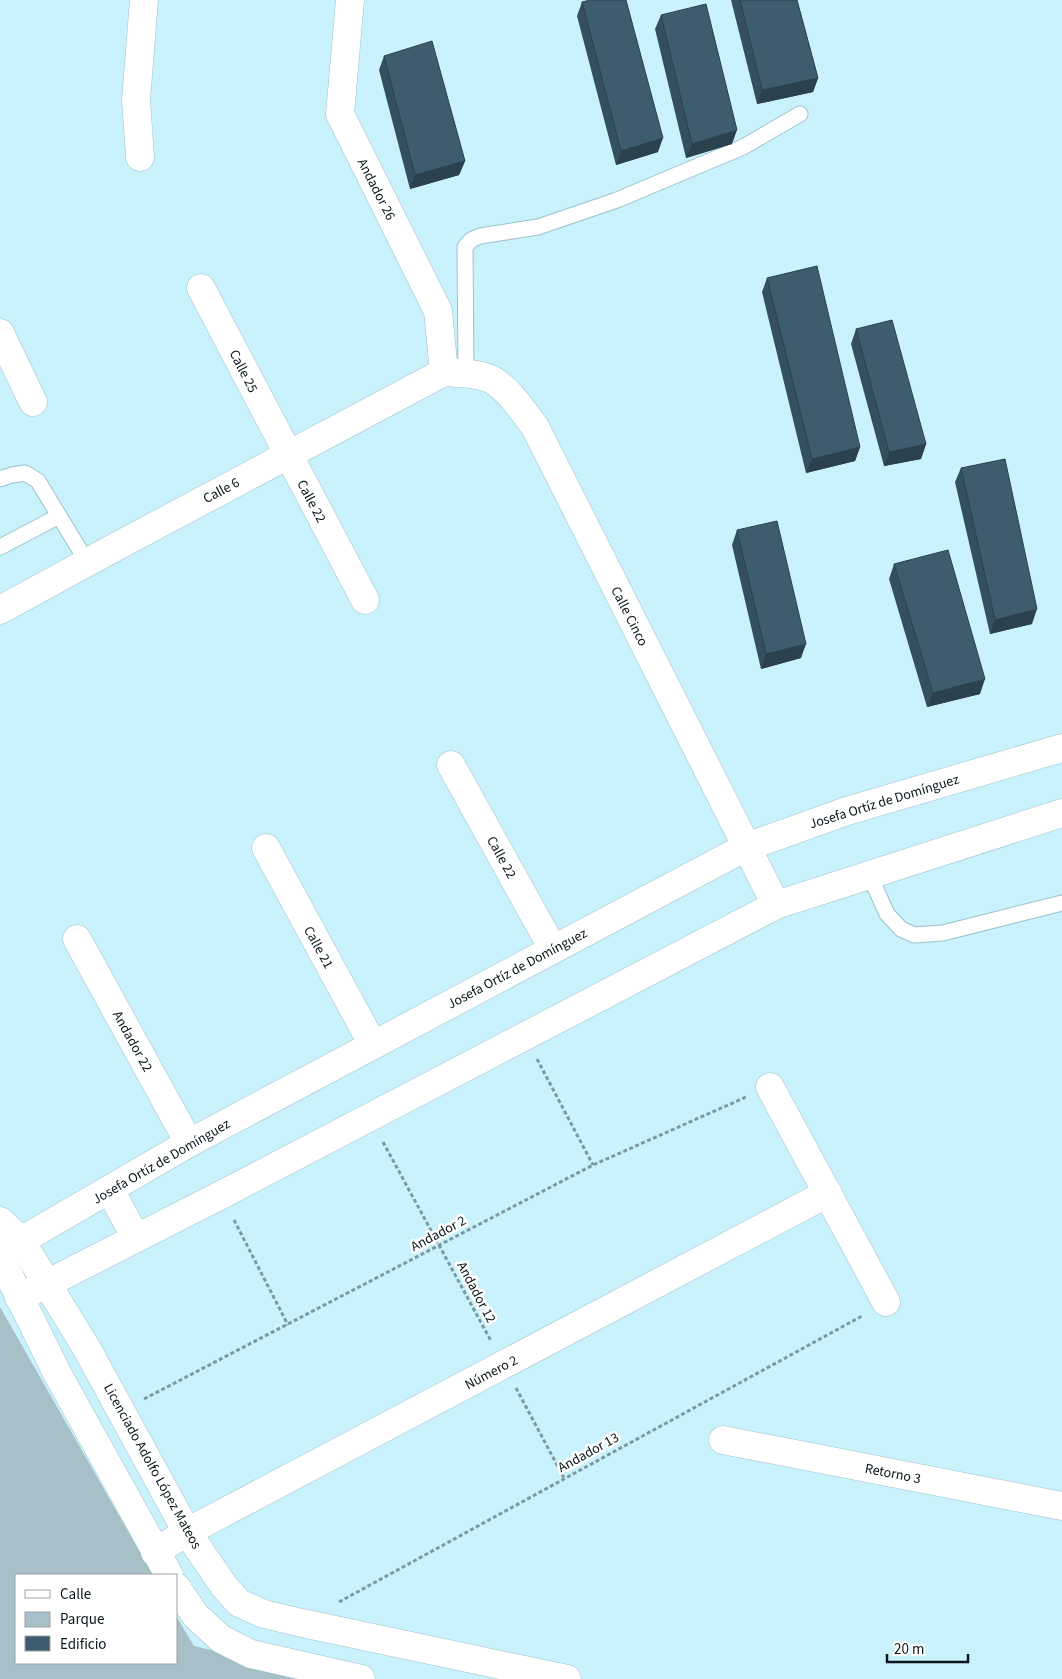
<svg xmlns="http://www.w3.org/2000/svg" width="1062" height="1679" font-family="'Source Sans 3',sans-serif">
	<rect width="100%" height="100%" fill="#caf2fd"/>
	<!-- green -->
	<polygon fill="#a7c0c7" points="0,1307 153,1575 16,1575 16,1663 176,1663 176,1616 194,1646 340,1679 0,1679"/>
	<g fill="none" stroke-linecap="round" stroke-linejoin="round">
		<defs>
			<g id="service">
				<polyline points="466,373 465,247 471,240 480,236 538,227 617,200 743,147 800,114"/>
				<polyline points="0,479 12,475 25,473 38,481 87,562"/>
				<polyline points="0,547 59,516"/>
				<polyline points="869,874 887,914 901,929 914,935 943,933 1062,903"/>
			</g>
			<g id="minor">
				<polyline points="350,0 340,114 438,311 444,372"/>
				<polyline points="140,157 136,100 144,0"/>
				<polyline points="201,288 365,600"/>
				<polyline points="0,333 33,402"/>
				<path d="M444,372c13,1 39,1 50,9 17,11 29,30 41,46l241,478"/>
				<polyline points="0,610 108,551 444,372"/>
				<polyline points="451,765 553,949"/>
				<polyline points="266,848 373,1045"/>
				<polyline points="77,939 189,1143"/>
				<polyline points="770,1087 886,1302"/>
				<polyline points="110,1190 136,1238"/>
				<polyline points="0,1221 21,1241 87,1349 187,1532 224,1586 239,1603 264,1614 302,1623 567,1679"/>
				<polyline points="0,1253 189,1143 746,847 847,811 1062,748"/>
				<polyline points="0,1257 57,1373 169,1575"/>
				<polyline points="19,1298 221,1195 776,905 1062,813"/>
				<polyline points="723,1440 1062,1506"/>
				<polyline points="155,1552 187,1532 828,1193"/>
				<polyline points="176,1587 196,1616 221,1639 251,1654 361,1679"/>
			</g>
		</defs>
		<!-- service casing -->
		<use href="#service" stroke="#9bc2cc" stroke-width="17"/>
		<!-- minor casing -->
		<use href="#minor" stroke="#9bc2cc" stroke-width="29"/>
		<!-- path -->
		<g stroke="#7d9aa3" stroke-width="3" stroke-dasharray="4 2.5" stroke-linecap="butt">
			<polyline points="537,1059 593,1165"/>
			<polyline points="383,1142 491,1341"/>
			<polyline points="234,1220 288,1325"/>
			<polyline points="516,1388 564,1478"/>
			<polyline points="144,1399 593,1165 746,1097"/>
			<polyline points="339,1602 862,1316"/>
		</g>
		<!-- service -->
		<use href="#service" stroke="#fff" stroke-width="15"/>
		<!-- minor -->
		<use href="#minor" stroke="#fff" stroke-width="28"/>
	</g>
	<!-- wall -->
	<g fill="#34505f">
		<polygon points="731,0 797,0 818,78 813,92 757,104"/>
		<polygon points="582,2 658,152 616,165 577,16"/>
		<polygon points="661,15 732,144 686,158 655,29"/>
		<polygon points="384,56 465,161 459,175 410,189 379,70"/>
		<polygon points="767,278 860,447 855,461 806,473 762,292"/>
		<polygon points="856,329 926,444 921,459 884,466 851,344"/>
		<polygon points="961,468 1032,624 990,634 955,482"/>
		<polygon points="737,530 801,658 761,669 732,545"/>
		<polygon points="894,564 980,694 927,707 889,579"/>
	</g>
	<!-- shaded-wall -->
	<g fill="#2b414e">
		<polygon points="818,78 813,92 757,104 762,90"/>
		<polygon points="737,130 732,144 686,158 692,144"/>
		<polygon points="663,138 658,152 616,165 621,151"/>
		<polygon points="465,161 459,175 410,189 415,175"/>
		<polygon points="926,444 921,459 884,466 889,452"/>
		<polygon points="860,447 855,461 806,473 812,459"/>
		<polygon points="1037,609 1032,624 990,634 995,620"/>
		<polygon points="806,644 801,658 761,669 766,654"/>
		<polygon points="985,679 980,694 927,707 933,693"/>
	</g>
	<!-- building -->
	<g fill="#3d5d6f" stroke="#2b414e">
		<polygon points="590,0 626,0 663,138 621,151 582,2"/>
		<polygon points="740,0 797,0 818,78 762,90"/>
		<polygon points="706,4 737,130 692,144 661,15"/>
		<polygon points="432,41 465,161 415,175 384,56"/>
		<polygon points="817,266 860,447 812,459 767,278"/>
		<polygon points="892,320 926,444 889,452 856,329"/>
		<polygon points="1005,459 1037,609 995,620 961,468"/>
		<polygon points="777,521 806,644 766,654 737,530"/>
		<polygon points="948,550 985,679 933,693 894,564"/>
	</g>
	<g text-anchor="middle" stroke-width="5" stroke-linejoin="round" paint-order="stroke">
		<!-- street labels -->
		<g font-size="14" fill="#08161a" stroke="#fff">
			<text transform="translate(377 189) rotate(63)" y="5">Andador 26</text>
			<text transform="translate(244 371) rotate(63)" y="5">Calle 25</text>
			<text transform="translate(221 490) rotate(-28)" y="5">Calle 6</text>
			<text transform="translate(312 501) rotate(62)" y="5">Calle 22</text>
			<text transform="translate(630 616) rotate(63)" y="5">Calle Cinco</text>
			<text transform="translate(884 801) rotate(-17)" y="5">Josefa Ortíz de Domínguez</text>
			<text transform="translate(502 857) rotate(61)" y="5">Calle 22</text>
			<text transform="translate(319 947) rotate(61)" y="5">Calle 21</text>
			<text transform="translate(517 968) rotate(-28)" y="5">Josefa Ortíz de Domínguez</text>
			<text transform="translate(133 1041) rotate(61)" y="5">Andador 22</text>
			<text transform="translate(161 1161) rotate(-30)" y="5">Josefa Ortíz de Domínguez</text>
			<text transform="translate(438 1233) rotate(-28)" y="5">Andador 2</text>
			<text transform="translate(477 1292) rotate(62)" y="5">Andador 12</text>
			<text transform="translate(491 1372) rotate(-28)" y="5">Número 2</text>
			<text transform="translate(588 1452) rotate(-29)" y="5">Andador 13</text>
			<text transform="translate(153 1466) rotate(61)" y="5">Licenciado Adolfo López Mateos</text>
			<text transform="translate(893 1473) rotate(11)" y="5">Retorno 3</text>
		</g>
	</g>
	<!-- legend -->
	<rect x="15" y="1574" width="162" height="90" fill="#ffffff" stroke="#9ca2a3"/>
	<rect x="25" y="1590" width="25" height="8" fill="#ffffff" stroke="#9ca2a3"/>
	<text x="60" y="1599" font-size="15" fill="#08161a">Calle</text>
	<rect x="25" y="1612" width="25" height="15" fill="#a7c0c7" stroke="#9ca2a3"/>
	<text x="60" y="1624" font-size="15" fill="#08161a">Parque</text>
	<rect x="25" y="1636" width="25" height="15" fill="#3d5d6f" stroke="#9ca2a3"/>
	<text x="60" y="1649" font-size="15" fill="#08161a">Edificio</text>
	<!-- scale -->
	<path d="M887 1654v8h81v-8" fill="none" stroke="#08161a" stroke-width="2.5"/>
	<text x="894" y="1654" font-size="15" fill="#08161a" stroke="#ffffff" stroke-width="4" paint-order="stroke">20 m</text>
</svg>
